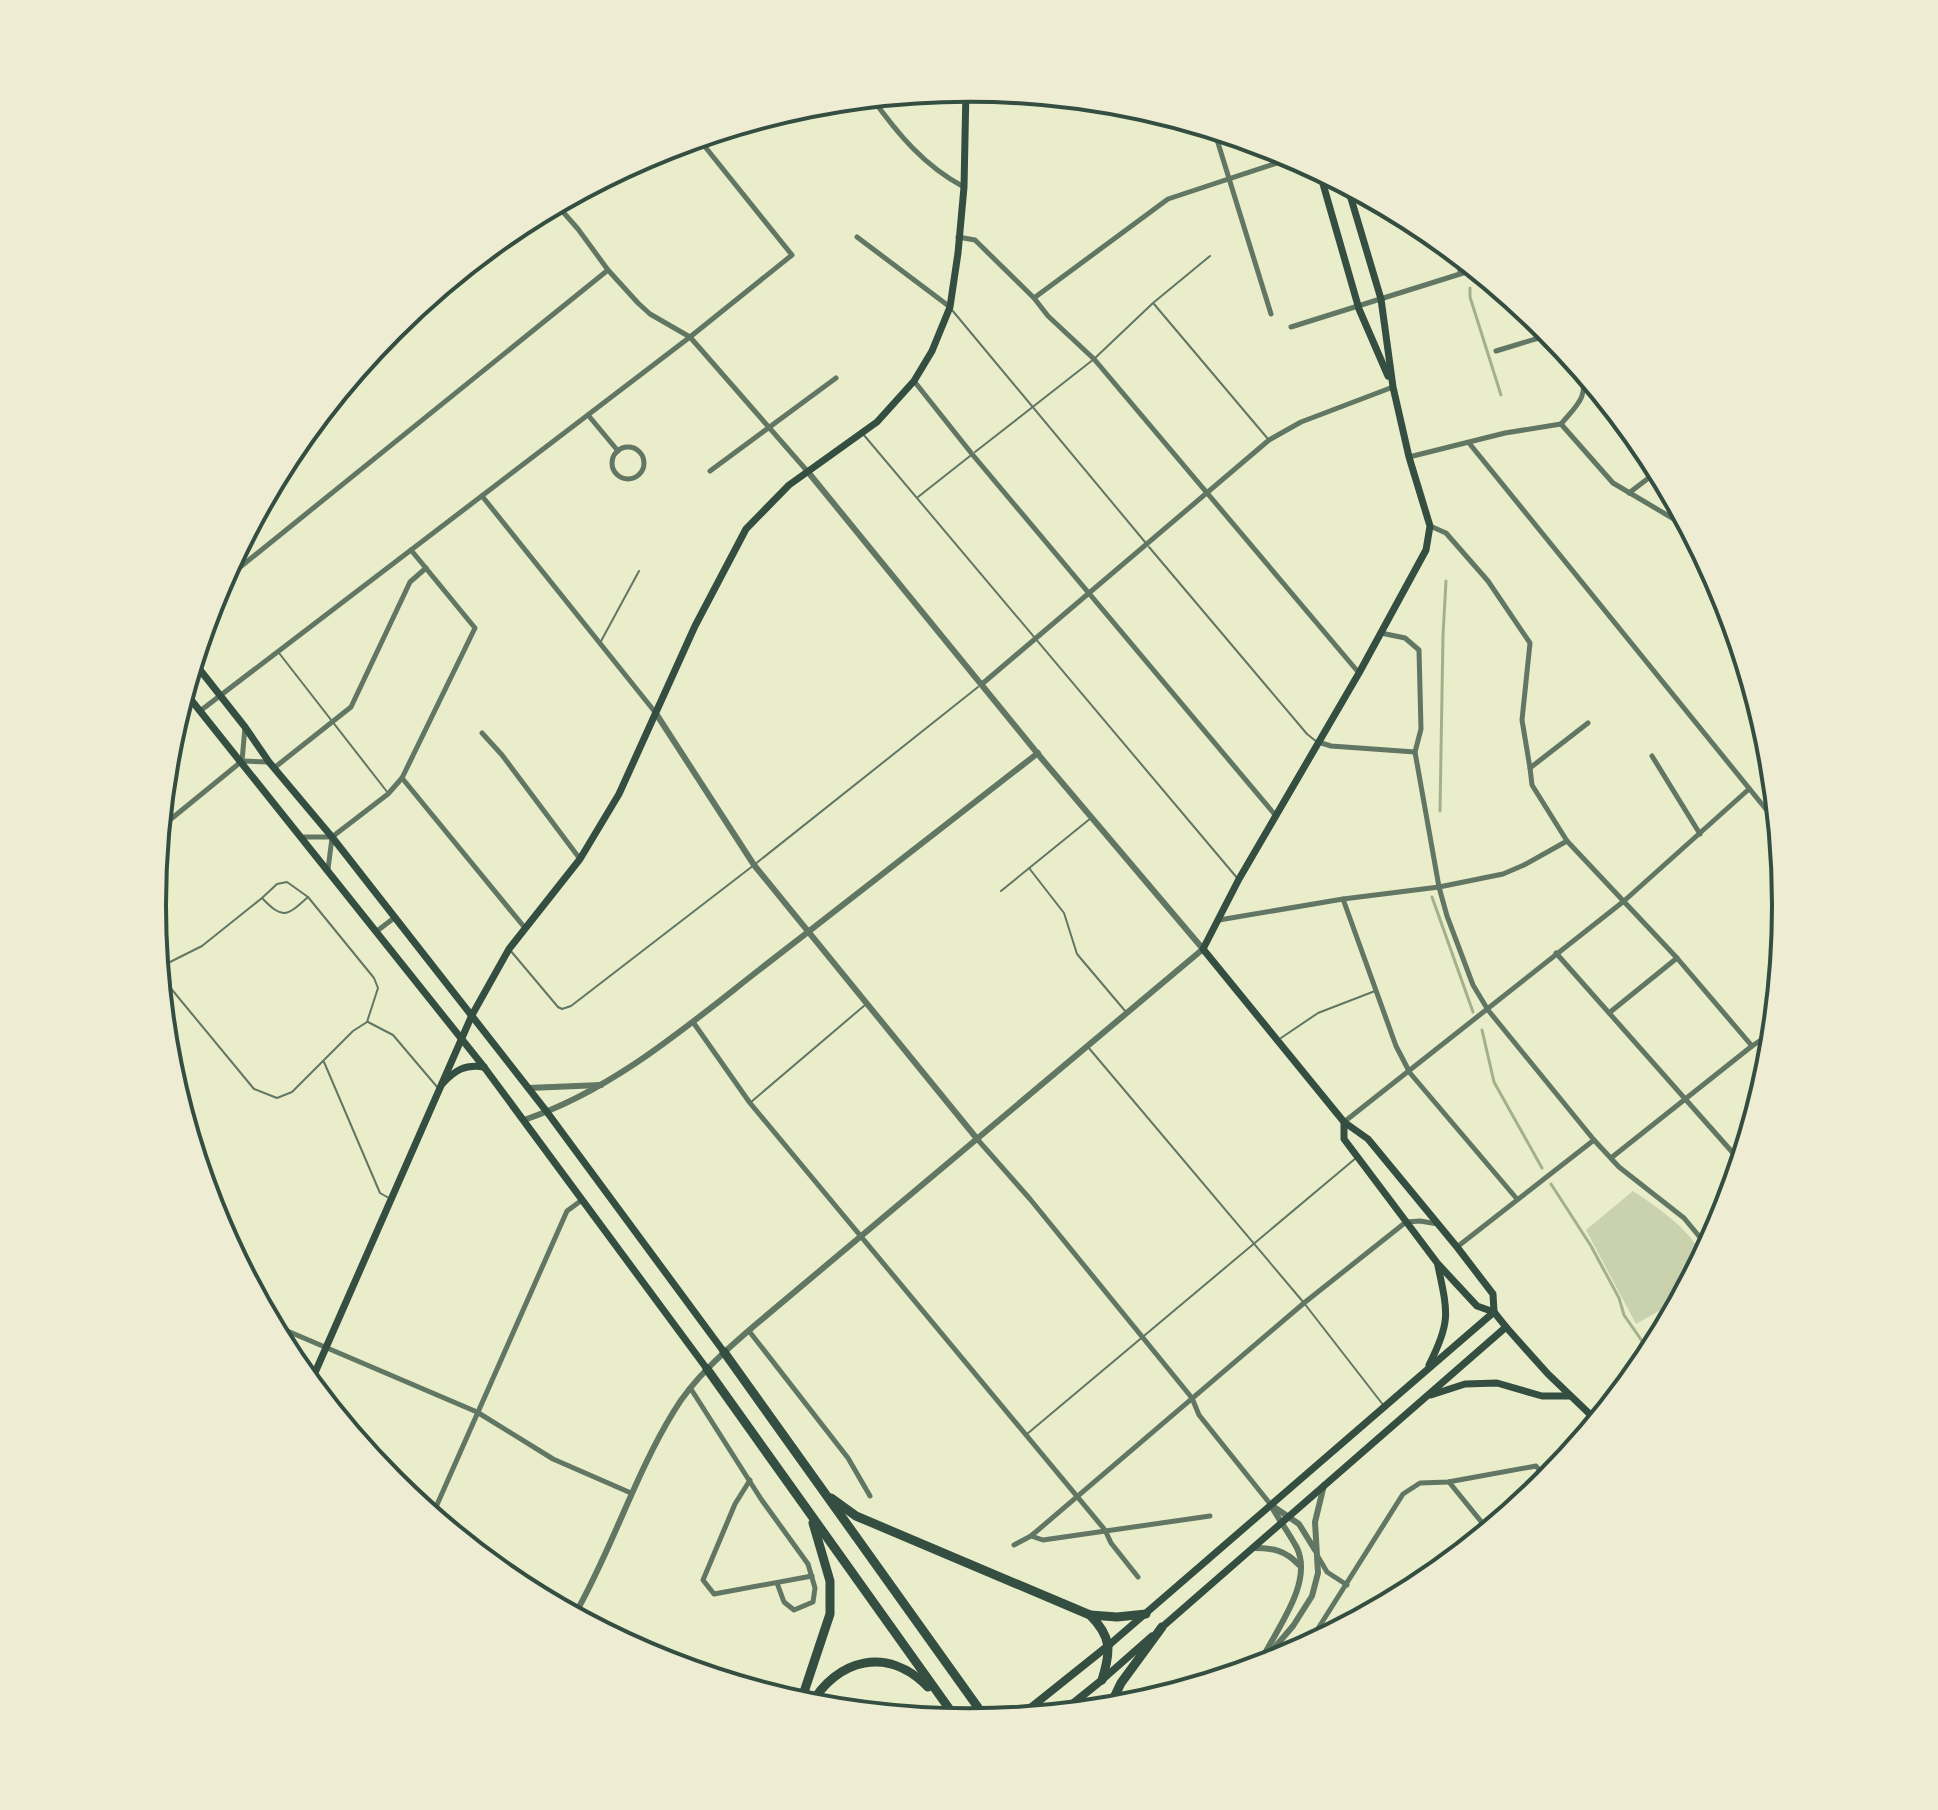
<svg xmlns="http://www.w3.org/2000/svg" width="1938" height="1810" font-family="'Sofia Sans Condensed',sans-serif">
	<rect width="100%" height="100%" fill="#e9edc9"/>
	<!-- green -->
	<path fill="#cad2ad" d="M1633,1191c28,19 53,35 70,65l-23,43 -44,25 -50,-94z"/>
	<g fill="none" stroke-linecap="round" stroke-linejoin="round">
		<!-- stream -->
		<g stroke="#a3b18a" stroke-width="3">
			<polyline points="1470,288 1470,297 1501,395"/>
			<polyline points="1440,811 1443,635 1446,581"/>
			<polyline points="1432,897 1473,1012"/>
			<polyline points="1482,1030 1494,1082 1542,1168"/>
			<polyline points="1551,1184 1591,1246 1619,1298 1624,1315 1651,1354"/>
		</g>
		<!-- service -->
		<g stroke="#617663" stroke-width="2">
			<polyline points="1453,250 1459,273"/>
			<polyline points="1154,304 1268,439"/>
			<polyline points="952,310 1145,542"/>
			<polyline points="863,434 1238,879"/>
			<polyline points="975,452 1094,359 1153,303 1210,256"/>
			<polyline points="918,497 970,456"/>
			<polyline points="1149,547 1307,734 1317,742"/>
			<polyline points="600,643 639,571"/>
			<polyline points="279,653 388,793"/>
			<polyline points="1029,868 1064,913 1077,954 1126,1012"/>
			<path d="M287,882l21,15c-21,19 -25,23 -46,1l15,-14z"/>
			<polyline points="1001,891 1091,818"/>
			<polyline points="510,950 558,1007 562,1009 571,1006 754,865 978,687"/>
			<polyline points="158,968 202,946 262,898"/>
			<polyline points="159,974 254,1089 277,1098 292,1092 353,1031 367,1022 378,988 374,978 308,897"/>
			<polyline points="368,1022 393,1035 438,1088"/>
			<polyline points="1281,1038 1318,1013 1375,991"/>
			<polyline points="1088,1047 1304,1303 1384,1406"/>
			<polyline points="324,1062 380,1193 389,1198"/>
			<polyline points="751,1102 865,1005"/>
			<polyline points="1027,1434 1356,1158"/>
			<polyline points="1462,1552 1481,1523"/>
		</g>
		<!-- minor -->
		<g stroke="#617663" stroke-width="5">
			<path d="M872,98c25,35 52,68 92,89"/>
			<polyline points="1214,130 1271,314"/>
			<polyline points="556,204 578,229 608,270 638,303 650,314 690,337 808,472"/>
			<polyline points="857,237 950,307"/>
			<polyline points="958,237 975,240 1034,298 1048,316 1094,359 1359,673"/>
			<polyline points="1034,298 1168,199 1295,157"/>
			<polyline points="1291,327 1476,269"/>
			<polyline points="1496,351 1552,334"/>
			<polyline points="914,381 972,454 1276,816"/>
			<polyline points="588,415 618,451"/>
			<polyline points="1561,424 1613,483 1689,528"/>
			<path d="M1561,424c17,-20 28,-27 20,-54"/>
			<polyline points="1469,443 1778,824"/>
			<circle cx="628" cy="463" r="16"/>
			<polyline points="1409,457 1505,433 1561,424"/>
			<polyline points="710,471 836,378"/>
			<polyline points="1629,493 1659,470"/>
			<polyline points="482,496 655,712"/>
			<polyline points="1430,526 1446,533 1488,581 1530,643 1522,720 1530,768"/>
			<polyline points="218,585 608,270"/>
			<polyline points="1381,633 1405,638 1419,650 1421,729 1415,752 1439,887 1447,916 1473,985 1488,1010 1594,1140 1619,1167 1684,1218 1708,1247"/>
			<polyline points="982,684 1269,440 1301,422 1393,387"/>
			<polyline points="200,711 690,337 792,255 698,138"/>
			<polyline points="482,733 502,755 580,859"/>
			<polyline points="1318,742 1331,746 1415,752"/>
			<polyline points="1652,756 1700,834"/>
			<polyline points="242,761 245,727"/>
			<polyline points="274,768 351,707 410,582 426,568"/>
			<polyline points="402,778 525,928"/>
			<polyline points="160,828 242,761 269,762"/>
			<polyline points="302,837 332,837 388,794 402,778 475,628 411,550"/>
			<polyline points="1567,841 1677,958 1752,1046"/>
			<polyline points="328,869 332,838"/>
			<polyline points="1343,899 1396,1046 1410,1073 1517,1199"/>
			<polyline points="1219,920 1343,899 1439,887 1503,874 1524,865 1567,841 1532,785 1530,768 1588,723"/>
			<polyline points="377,931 394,918"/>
			<polyline points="1556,953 1741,1162"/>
			<polyline points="1609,1013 1677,958"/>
			<polyline points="693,1022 750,1103 1105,1530 1111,1543 1138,1577"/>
			<polyline points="1344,1122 1624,901 1749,789"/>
			<polyline points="978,1140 1030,1199 1192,1398 1199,1415 1271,1505"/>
			<polyline points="1611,1158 1752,1046 1773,1032"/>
			<polyline points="1457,1247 1594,1140"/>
			<polyline points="271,1324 477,1412 553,1459 631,1493"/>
			<polyline points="749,1331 848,1458 870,1496"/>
			<polyline points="691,1389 761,1499 808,1564 815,1588 813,1602 794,1610 784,1602 777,1583"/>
			<polyline points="750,1480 735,1504 703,1580 714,1594 812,1576"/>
			<polyline points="1449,1482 1488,1530"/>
			<polyline points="432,1516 567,1211 582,1200"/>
			<polyline points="1031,1536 1304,1303 1406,1222 1420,1221 1438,1224"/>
			<polyline points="1014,1545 1031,1536 1043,1540 1210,1516"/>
			<polyline points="1317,1555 1327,1572 1347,1585"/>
			<polyline points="1307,1646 1403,1494 1420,1483 1448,1482 1536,1466 1548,1481"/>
		</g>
		<!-- tertiary -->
		<g stroke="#617663" stroke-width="6">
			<polyline points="655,712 754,865 978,1140"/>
			<polyline points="528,1088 601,1085"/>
			<path d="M524,1120c89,-30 162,-93 235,-150 93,-72 185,-145 279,-217"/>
			<polyline points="1274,1507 1299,1524 1315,1550"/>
			<path d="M1253,1548c20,0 32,2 46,17"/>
			<path d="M574,1616c38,-66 60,-140 100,-205 19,-32 52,-61 80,-85l449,-377 -161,-190 -234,-287"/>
			<path d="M1263,1657c15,-30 50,-75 34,-109 -8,-15 -18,-28 -26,-43"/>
			<polyline points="1258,1667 1293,1626 1312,1596 1318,1573 1315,1522 1324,1485"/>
		</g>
		<!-- secondary -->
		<g stroke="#344e41" stroke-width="7">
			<polyline points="1319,170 1359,309 1388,376"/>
			<polyline points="1347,185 1381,299 1393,387 1409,457 1430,526 1426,550 1359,673 1239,879 1203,949 1344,1122 1368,1139 1457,1247 1493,1294 1494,1312 1506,1327 1548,1374 1597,1421"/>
			<path d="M442,1084c13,-14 23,-20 42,-17"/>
			<polyline points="1344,1122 1344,1139 1438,1264 1477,1306 1494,1312"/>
			<path d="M1429,1365c22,-43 19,-52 9,-99"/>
			<polyline points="310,1384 472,1015 509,949 580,859 619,794 695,626 746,529 789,485 877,422 914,381 932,351 950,307 958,253 964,187 966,88"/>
			<polyline points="1431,1395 1465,1384 1497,1383 1542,1396 1570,1396"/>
			<polyline points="1161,1628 1506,1327"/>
			<polyline points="1109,1645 1494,1312"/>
			<polyline points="1102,1680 1152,1636"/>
		</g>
		<!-- primary -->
		<g stroke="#344e41" stroke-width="7">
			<polyline points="193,661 245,727 269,762 332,837 547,1112 724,1352"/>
			<polyline points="184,691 484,1067 707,1369"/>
		</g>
		<!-- trunk -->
		<g stroke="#344e41" stroke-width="8">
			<polyline points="1061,1713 1102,1680"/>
			<polyline points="1019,1717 1109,1645"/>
		</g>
		<!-- motorway -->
		<g stroke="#344e41" stroke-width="9">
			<polyline points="724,1352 987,1720"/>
			<polyline points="707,1369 958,1721"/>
			<path d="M831,1498l25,18 234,99c22,22 21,36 12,65"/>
			<polyline points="1090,1615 1117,1617 1146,1614"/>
			<polyline points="800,1704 830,1614 830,1581 813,1523"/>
			<path d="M810,1706c27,-48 78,-60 118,-19"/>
			<polyline points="1109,1708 1121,1683 1162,1627"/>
		</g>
	</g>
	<!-- crop -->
	<path d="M0 0H1938V1810H0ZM166 905a803 803 0 1 1 1606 0a803 803 0 1 1-1606 0Z" fill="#eeecd3" fill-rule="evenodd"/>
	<path fill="none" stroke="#344e41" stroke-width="4" d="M166 905a803 803 0 1 1 1606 0a803 803 0 1 1-1606 0Z"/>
</svg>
